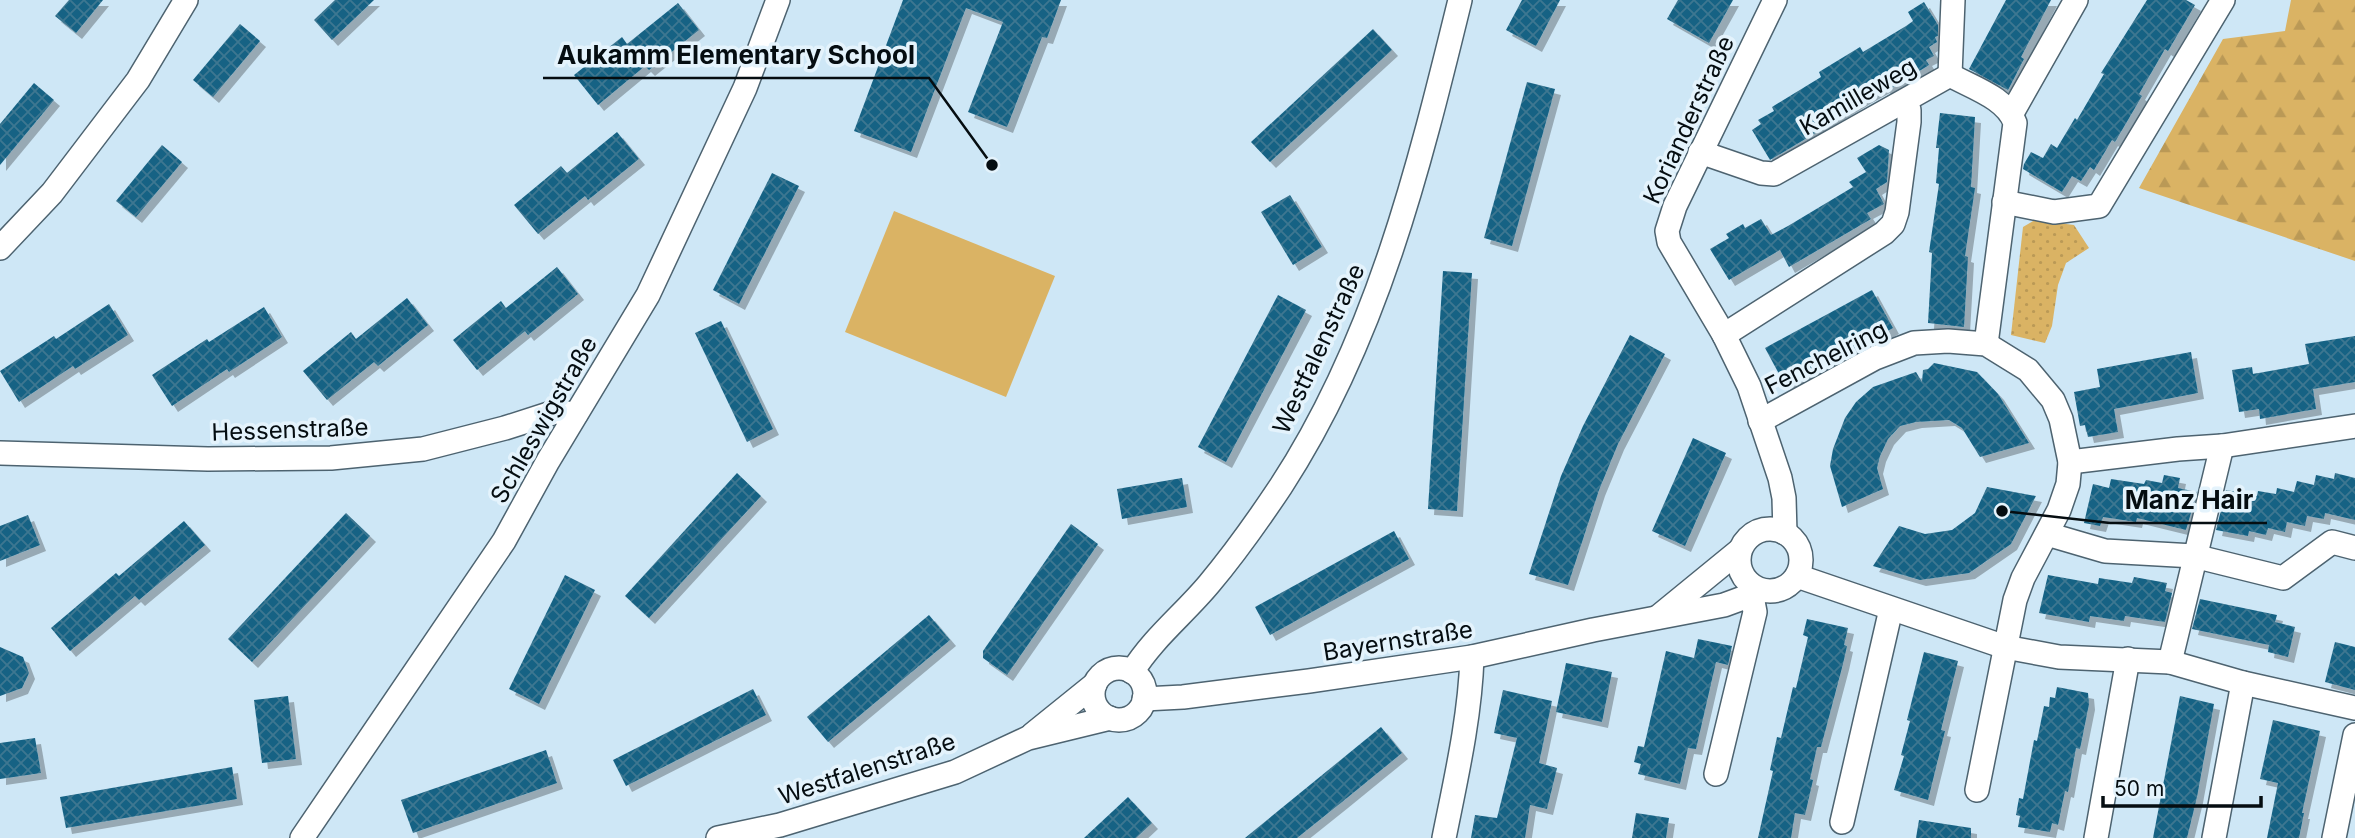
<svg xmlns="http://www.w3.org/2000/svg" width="2355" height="838" font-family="Inter,sans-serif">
	<defs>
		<pattern id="green-dots" width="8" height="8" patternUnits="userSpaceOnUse" patternTransform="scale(1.75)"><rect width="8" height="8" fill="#dab364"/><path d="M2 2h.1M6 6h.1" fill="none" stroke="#ba9956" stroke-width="1.8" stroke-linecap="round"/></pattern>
		<pattern id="forest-firs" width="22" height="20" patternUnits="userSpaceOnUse" patternTransform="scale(1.75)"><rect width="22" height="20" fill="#dab364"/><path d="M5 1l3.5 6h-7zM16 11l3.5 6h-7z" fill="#ba9956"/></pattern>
		<pattern id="building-cross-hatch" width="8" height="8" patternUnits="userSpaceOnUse" patternTransform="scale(1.75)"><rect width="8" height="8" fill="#176284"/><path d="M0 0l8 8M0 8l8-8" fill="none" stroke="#3e7791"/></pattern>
		<filter id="shadow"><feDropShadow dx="6" dy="6" stdDeviation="0" flood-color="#0004"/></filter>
	</defs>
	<rect width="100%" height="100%" fill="#cee7f6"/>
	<!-- green -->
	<polygon fill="url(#green-dots)" points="2035,220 2074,225 2089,248 2066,263 2058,285 2052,326 2045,343 2011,335 2023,227"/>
	<!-- forest -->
	<polygon fill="url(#forest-firs)" points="2291,0 2355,0 2355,261 2139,188 2223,39 2285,31"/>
	<!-- pitch -->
	<polygon fill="#dab364" points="894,211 1055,276 1006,397 845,332"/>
	<!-- building -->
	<g fill="url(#building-cross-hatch)" filter="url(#shadow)">
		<polygon points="69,0 103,0 76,33 55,16"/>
		<polygon points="335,0 374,0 332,40 314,20"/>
		<polygon points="903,0 1061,0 1047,38 1042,37 1007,127 968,112 1003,22 966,8 911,152 854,131"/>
		<polygon points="1522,0 1560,0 1536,46 1506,30"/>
		<polygon points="1678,0 1733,0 1709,43 1667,19"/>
		<polygon points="2006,0 2051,0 2021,57 2024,59 2008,90 1969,69"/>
		<polygon points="2147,0 2186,0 2195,5 2168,51 2165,49 2139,94 2142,96 2115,142 2112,140 2094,170 2090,167 2081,181 2072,176 2062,192 2023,169 2024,164 2031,152 2043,158 2051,144 2057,148 2075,118 2077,120 2104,74 2101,73"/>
		<polygon points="1924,2 1938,25 1938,36 1935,37 1937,42 1929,47 1934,56 1926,60 1929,65 1887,91 1884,87 1866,97 1825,122 1827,126 1770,160 1752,130 1761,124 1758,120 1774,111 1772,107 1821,77 1819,72 1860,47 1863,52 1906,26 1913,21 1908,12"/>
		<polygon points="678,3 699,30 649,70 645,66 598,105 574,75 622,37 627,44"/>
		<polygon points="240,24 260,41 213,97 193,80"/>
		<polygon points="1373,29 1392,50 1270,162 1251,142"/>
		<polygon points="1527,82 1555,89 1512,246 1484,238"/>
		<polygon points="34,83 54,100 0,165 0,124"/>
		<polygon points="1940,113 1975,117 1971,187 1975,188 1965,256 1968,257 1964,327 1928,323 1932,253 1929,252 1939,184 1936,183 1939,148 1936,148"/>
		<polygon points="617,132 639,159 588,200 585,196 538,234 514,205 561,166 567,173"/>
		<polygon points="162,145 182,162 136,217 116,201"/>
		<polygon points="1879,145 1889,150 1887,182 1876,189 1884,204 1867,213 1871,219 1789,267 1780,250 1729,280 1710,249 1729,238 1726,234 1743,224 1745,228 1761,219 1771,235 1788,226 1853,187 1849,182 1866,172 1857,158"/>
		<polygon points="772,173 799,186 739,304 713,290"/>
		<polygon points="1290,195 1322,247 1293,265 1261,212"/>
		<polygon points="557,267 578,294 528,335 525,331 477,370 453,340 501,301 506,308"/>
		<polygon points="1443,271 1472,273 1457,511 1428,509"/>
		<polygon points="1872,290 1893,328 1786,387 1765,348"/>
		<polygon points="1278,295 1306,310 1226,462 1198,447"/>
		<polygon points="407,298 428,325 378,366 374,362 327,400 303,371 351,332 356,339"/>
		<polygon points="109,304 128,335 75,369 73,366 19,402 0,371 54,336 56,339"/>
		<polygon points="264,307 282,337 229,372 227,369 172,406 152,375 207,339 209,342"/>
		<polygon points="721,321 773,429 747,442 695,333"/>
		<polygon points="1630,335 1665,354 1618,444 1599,490 1568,585 1529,574 1561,476 1583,426"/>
		<polygon points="2355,336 2355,382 2313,389 2316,409 2260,419 2259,409 2239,412 2232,370 2252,367 2253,374 2309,364 2305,344"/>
		<polygon points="2191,352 2198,393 2114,409 2118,432 2088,437 2085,425 2080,426 2074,392 2100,387 2097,369"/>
		<polygon points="1934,363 1977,372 1998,394 2029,443 1980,457 1962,428 1949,420 1916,422 1900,426 1888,439 1880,456 1877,468 1883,489 1842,507 1830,466 1833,449 1845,418 1856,402 1873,387 1916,372 1922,382 1923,370 1928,369"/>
		<polygon points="1693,438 1726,453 1685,546 1652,531"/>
		<polygon points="737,473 761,496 649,618 625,596"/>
		<polygon points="2335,473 2355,478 2355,520 2325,513 2324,519 2307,516 2305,526 2287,522 2285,532 2268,528 2266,535 2249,531 2248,536 2216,530 2226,490 2257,496 2258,491 2276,494 2277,488 2294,492 2297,481 2314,485 2316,475 2334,479"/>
		<polygon points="2164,475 2180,478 2178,488 2197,492 2186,530 2137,518 2136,522 2103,517 2100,526 2084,523 2093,484 2109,488 2111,479 2144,484 2146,480 2162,483"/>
		<polygon points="1182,478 1187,507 1122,519 1117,489"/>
		<polygon points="1987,487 2036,496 2011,544 1969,573 1920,580 1873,566 1899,526 1925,534 1952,530 1975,513"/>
		<polygon points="346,513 370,536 252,662 228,639"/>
		<polygon points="28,515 40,545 0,561 0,526"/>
		<polygon points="184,521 205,545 139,600 135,596 70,651 51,628 116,573 119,576"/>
		<polygon points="1071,524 1098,544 1007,675 983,658 983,651"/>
		<polygon points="1394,531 1409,559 1270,635 1255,607"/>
		<polygon points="565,575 595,590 539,704 509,689"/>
		<polygon points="2048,575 2098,584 2099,578 2132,583 2134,577 2167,583 2165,591 2172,593 2165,622 2125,616 2124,621 2090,616 2089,622 2039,613"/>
		<polygon points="2200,599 2277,615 2275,622 2295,627 2288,657 2268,652 2269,645 2192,629"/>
		<polygon points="929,615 950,640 828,742 807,717"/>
		<polygon points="1807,619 1848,628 1844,645 1847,646 1843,664 1821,747 1817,747 1810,779 1813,780 1805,815 1795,813 1791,838 1758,838 1773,771 1770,770 1777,737 1781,738 1793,687 1796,688 1808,637 1803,635"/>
		<polygon points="1698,639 1732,646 1728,665 1716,662 1696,749 1688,748 1680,784 1638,774 1641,764 1634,762 1638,746 1644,747 1666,651 1694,658"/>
		<polygon points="2335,642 2355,647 2355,690 2325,682"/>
		<polygon points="0,647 23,657 29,673 22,688 0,696"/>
		<polygon points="1924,652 1958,661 1941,730 1945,731 1928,800 1894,790 1904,756 1901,755 1910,721 1907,720"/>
		<polygon points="1566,663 1612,672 1602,722 1556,712"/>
		<polygon points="2057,687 2088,693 2089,704 2080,749 2076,748 2068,792 2065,791 2058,825 2052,823 2050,832 2018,827 2020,816 2016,815 2019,798 2023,799 2034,740 2037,741 2044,706 2049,707 2050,697 2055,698"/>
		<polygon points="753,689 766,715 626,786 613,760"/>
		<polygon points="1503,690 1552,701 1539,763 1557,768 1547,809 1530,805 1525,838 1471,838 1475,815 1497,818 1517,738 1494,733"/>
		<polygon points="288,696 296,759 262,763 254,700"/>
		<polygon points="2180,696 2214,704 2197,797 2187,838 2153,838"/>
		<polygon points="2273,720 2320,731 2302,813 2304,813 2299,838 2267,838 2278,783 2260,779"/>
		<polygon points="1381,727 1402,753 1342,802 1297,838 1245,838"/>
		<polygon points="35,738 41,773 0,779 0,743"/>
		<polygon points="546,750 557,783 413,833 401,800"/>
		<polygon points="232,767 237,799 66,828 60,797"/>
		<polygon points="1128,797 1152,823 1136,838 1084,838"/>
		<polygon points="1636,813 1669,818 1666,838 1632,838"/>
		<polygon points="1919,820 1971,828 1971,838 1916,838"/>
	</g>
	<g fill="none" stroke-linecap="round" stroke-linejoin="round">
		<defs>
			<g id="minor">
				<polyline points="1775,0 1675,206 1667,231 1669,242 1724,335 1749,386 1780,478 1784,498 1785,533"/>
				<polyline points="1950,75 1953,0"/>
				<polyline points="2012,113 2076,0"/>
				<path d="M1700,152l61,21 13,1 176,-99c21,12 57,23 65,48l-29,221"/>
				<polyline points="2004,202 2054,212 2099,206 2223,0"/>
				<polyline points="0,248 52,193 138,80 186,0"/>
				<polyline points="1724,335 1884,233 1893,224 1897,212 1909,122 1909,110 1905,102"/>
				<polyline points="1760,421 1875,358 1914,343 1948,341 1986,344 2028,370 2053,400 2061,419 2070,462 2068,484 2059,510 2023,578 2015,600 1977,790"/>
				<polyline points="0,453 208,459 331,458 423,449 505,428 555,412 576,414"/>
				<polyline points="2070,462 2178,449 2222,446 2355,426"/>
				<circle cx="1770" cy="560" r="31"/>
				<polyline points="2047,534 2105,551 2194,556 2283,578 2332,542 2355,548"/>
				<polyline points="1797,576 2005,647 2059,657 2170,662 2243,683 2355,708"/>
				<polyline points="1658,617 1740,550"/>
				<polyline points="2170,662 2222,446"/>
				<circle cx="1119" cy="694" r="26"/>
				<path d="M1132,672c21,-34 52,-58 77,-88 26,-31 50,-65 72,-98 96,-147 138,-319 179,-486"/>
				<polyline points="1144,699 1183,697 1309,681 1472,657 1593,630 1724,605 1762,591"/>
				<polyline points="1033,734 1095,684"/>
				<polyline points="1716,774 1755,612 1752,596"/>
				<polyline points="1842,822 1891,609"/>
				<polyline points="302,838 504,541 548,461 648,295 745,88 778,0"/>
				<polyline points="718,838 780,825 955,772 1028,738 1110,718"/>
				<path d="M1444,838c12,-60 26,-120 28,-181"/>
				<polyline points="2096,838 2128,659"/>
				<polyline points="2214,838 2243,683"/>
				<polyline points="2334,838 2355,735"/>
			</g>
		</defs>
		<!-- minor casing -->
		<use href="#minor" stroke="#4d6370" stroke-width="26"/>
		<!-- minor -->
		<use href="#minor" stroke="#fff" stroke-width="23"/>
	</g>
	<g text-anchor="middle" stroke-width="7" stroke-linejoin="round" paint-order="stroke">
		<!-- street labels -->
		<g font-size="24" fill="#050d11" stroke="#e4f3fc">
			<text transform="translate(1858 97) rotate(-30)" y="8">Kamilleweg</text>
			<text transform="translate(1689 120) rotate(-65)" y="8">Korianderstraße</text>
			<text transform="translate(1319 349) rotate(-65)" y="8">Westfalenstraße</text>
			<text transform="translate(1826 358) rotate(-27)" y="8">Fenchelring</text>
			<text transform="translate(544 420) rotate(-60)" y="8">Schleswigstraße</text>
			<text transform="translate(290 430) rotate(-2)" y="8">Hessenstraße</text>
			<text transform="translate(1398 641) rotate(-9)" y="8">Bayernstraße</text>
			<text transform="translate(867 769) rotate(-18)" y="8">Westfalenstraße</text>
		</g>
	</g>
	<!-- callouts -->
	<path fill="none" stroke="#050d11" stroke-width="2.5" d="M992 165L929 78H543M2002 511L2110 523H2267"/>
	<g fill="#050d11" stroke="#e4f3fc" stroke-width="2.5">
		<circle cx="992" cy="165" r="7"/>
		<circle cx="2002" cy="511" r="7"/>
	</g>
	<g font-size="26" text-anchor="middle" font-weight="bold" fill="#050d11" stroke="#e4f3fc" stroke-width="7" stroke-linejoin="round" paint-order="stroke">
		<text x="736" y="64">Aukamm Elementary School</text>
		<text x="2189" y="509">Manz Hair</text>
	</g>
	<!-- scale -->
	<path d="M2103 796v10h158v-10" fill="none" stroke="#050d11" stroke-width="3.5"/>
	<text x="2114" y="796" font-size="21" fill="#050d11" stroke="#e4f3fc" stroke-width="5" paint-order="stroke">50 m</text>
</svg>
